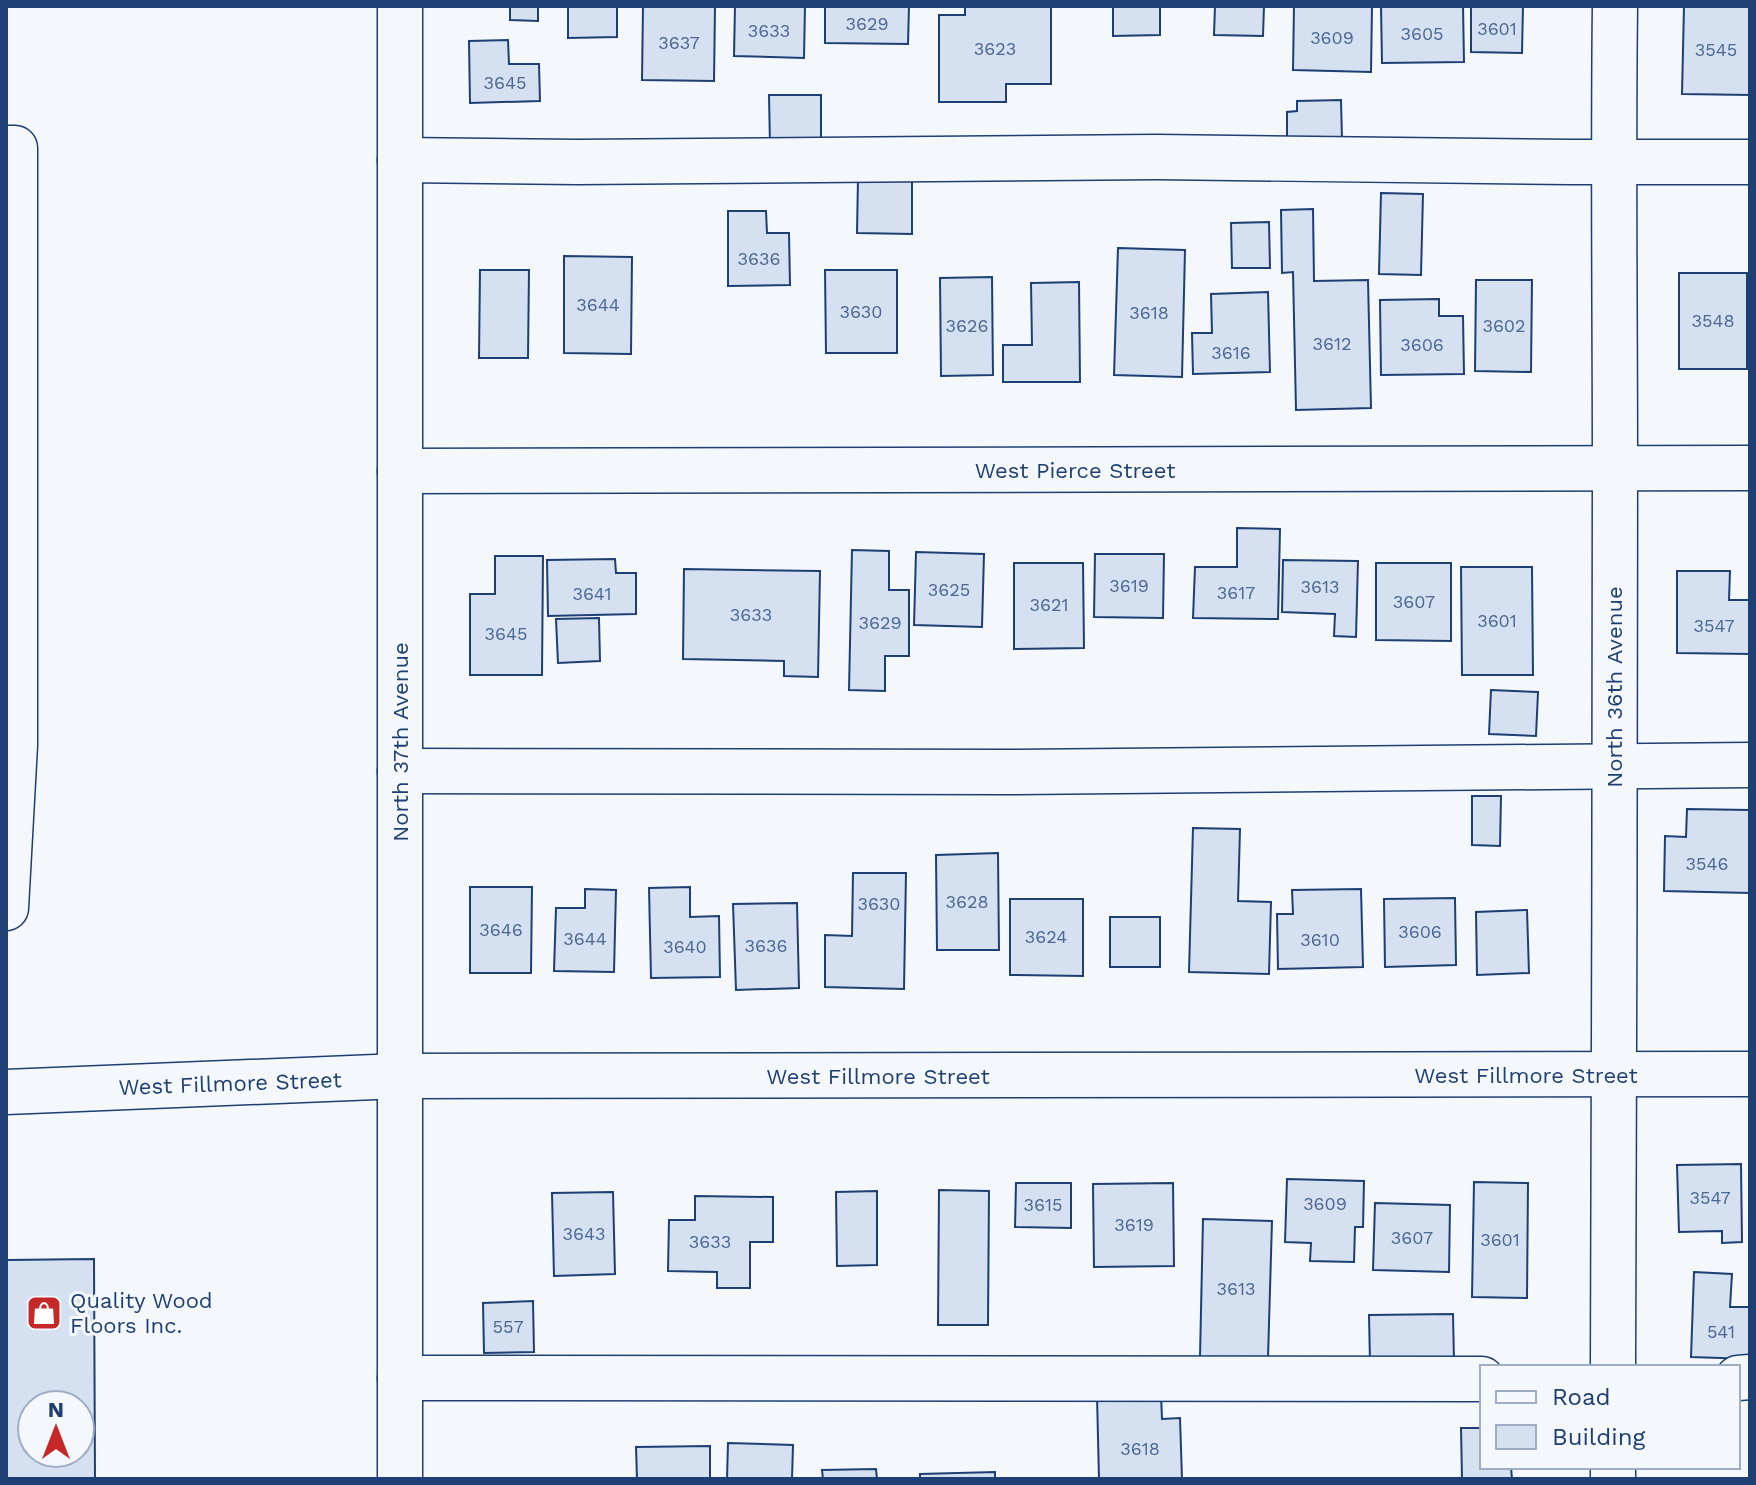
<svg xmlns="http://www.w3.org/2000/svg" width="1756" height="1485" font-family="'Work Sans',sans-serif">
	<rect width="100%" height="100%" fill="#f4f7fb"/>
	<!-- building -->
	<g fill="#d5e0f0" stroke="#1d3f73" stroke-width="2" fill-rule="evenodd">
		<polygon points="510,6 538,6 538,21 510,20"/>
		<polygon points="568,6 617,6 617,37 568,38"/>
		<polygon points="643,6 715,6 714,81 642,80"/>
		<polygon points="735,6 805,6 804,58 734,56"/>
		<polygon points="825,6 909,6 908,44 825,43"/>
		<polygon points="965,6 1051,6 1051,84 1006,84 1006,102 939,102 939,15 965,15"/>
		<polygon points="1113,6 1160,6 1160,35 1113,36"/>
		<polygon points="1215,6 1264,6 1263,36 1214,35"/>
		<polygon points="1294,6 1372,6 1371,72 1293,70"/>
		<polygon points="1381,6 1463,6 1464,62 1382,63"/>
		<polygon points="1471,6 1523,6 1522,53 1471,52"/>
		<polygon points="1684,6 1750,6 1750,95 1682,94"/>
		<polygon points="508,40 509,64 539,64 540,101 470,103 469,41"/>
		<polygon points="769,95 821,95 821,146 770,146"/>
		<polygon points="1341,100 1342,139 1287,140 1287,112 1297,111 1297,101"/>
		<polygon points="858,178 912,179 912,234 857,233"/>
		<polygon points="1381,193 1423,194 1421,275 1379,274"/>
		<polygon points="1313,209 1314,281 1368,280 1371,408 1296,410 1293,272 1282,273 1281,210"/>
		<polygon points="728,211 766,211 767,233 789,233 790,285 728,286"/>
		<polygon points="1269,222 1270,268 1232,268 1231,223"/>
		<polygon points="1118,248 1185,250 1182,377 1114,375"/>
		<polygon points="564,256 632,257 631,354 564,353"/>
		<polygon points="480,270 529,270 528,358 479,358"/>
		<polygon points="825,270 897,270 897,353 826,353"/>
		<rect x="1679" y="273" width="68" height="96"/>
		<polygon points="992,277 993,375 941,376 940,278"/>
		<polygon points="1476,280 1532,280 1531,372 1475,371"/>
		<polygon points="1079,282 1080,382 1003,382 1003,345 1032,345 1031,283"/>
		<polygon points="1268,292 1270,372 1193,374 1192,333 1212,333 1211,294"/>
		<polygon points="1439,299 1439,316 1463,316 1464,374 1381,375 1380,300"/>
		<polygon points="1237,528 1280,529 1278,619 1193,618 1195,567 1237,567"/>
		<polygon points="852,550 889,551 889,590 909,590 909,656 885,656 885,691 849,690"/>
		<polygon points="916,552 984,554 982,627 914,625"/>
		<polygon points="1095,554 1164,554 1163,618 1094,617"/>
		<polygon points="495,556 543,556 542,675 470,675 470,594 495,594"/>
		<polygon points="615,559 616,573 636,573 636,614 548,616 547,560"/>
		<polygon points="1283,560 1358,561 1356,637 1334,636 1335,614 1282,612"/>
		<polygon points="1014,563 1083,563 1084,648 1014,649"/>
		<polygon points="1376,563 1451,563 1451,641 1376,640"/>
		<polygon points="1461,567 1532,567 1533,675 1462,675"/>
		<polygon points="684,569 820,571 818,677 784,676 784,661 683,659"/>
		<polygon points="1677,571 1730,571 1729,600 1750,600 1750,654 1677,653"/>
		<polygon points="599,618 600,661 558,663 556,619"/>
		<polygon points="1491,690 1538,692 1536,736 1489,734"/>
		<polygon points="1472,796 1501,796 1500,846 1472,845"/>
		<polygon points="1687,809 1750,810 1750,893 1664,891 1665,836 1686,837"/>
		<polygon points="1193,828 1240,829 1238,901 1271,902 1269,974 1189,972"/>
		<polygon points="998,853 999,950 937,950 936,855"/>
		<polygon points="853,873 906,873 904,989 825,987 825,935 852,936"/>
		<polygon points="470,887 532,887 531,973 470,973"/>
		<polygon points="690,887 690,917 719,916 720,977 651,978 649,888"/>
		<polygon points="585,889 616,890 614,972 554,971 556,908 585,908"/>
		<polygon points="1361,889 1363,967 1278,969 1277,914 1293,914 1292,890"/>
		<polygon points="1455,898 1456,965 1385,967 1384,899"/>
		<polygon points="1010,899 1083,899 1083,976 1010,975"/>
		<polygon points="797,903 799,988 736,990 733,904"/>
		<polygon points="1527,910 1529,973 1477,975 1476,912"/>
		<rect x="1110" y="917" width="50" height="50"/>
		<polygon points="1741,1164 1742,1242 1722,1243 1722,1231 1679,1232 1677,1165"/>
		<polygon points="1287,1179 1364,1181 1363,1227 1355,1227 1354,1262 1310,1261 1311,1243 1285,1242"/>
		<polygon points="1474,1182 1528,1183 1527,1298 1472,1297"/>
		<polygon points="1016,1183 1071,1183 1071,1228 1015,1227"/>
		<polygon points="1173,1183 1174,1266 1094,1267 1093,1184"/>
		<polygon points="939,1190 989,1191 988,1325 938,1325"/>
		<polygon points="877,1191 877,1265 837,1266 836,1192"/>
		<polygon points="613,1192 615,1274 554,1276 552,1193"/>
		<polygon points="695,1196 773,1197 773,1242 750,1242 750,1288 717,1288 717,1272 668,1271 669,1220 695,1220"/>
		<polygon points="1375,1203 1450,1205 1449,1272 1373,1270"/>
		<polygon points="1203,1219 1272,1221 1268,1358 1200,1357"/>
		<path d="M94,1259l1,220h-89v-219zM32,1405h48v48h-48z"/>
		<polygon points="1694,1272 1732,1274 1730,1307 1750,1307 1750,1359 1691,1357"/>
		<polygon points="533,1301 534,1352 484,1353 483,1303"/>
		<polygon points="1453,1314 1454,1360 1370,1362 1369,1315"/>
		<polygon points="1161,1394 1162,1419 1180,1418 1182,1479 1099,1479 1097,1396"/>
		<polygon points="1461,1428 1482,1428 1482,1467 1511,1467 1512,1479 1462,1479"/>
		<polygon points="728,1443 793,1445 792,1479 727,1479"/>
		<polygon points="710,1446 710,1479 637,1479 636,1447"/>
		<polygon points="876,1469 877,1479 823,1479 822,1470"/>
		<polygon points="995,1472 995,1479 920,1479 920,1474"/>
	</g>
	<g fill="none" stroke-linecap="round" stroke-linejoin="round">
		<defs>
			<g id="minor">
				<polyline points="400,6 400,1479"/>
				<polyline points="6,148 15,148 15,745 6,908"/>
				<polyline points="400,160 577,162 1156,157 1570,162 1750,162"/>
				<polyline points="400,471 1750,468"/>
				<polyline points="400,771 1007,772 1750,765"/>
				<polyline points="6,1092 400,1076 1750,1074"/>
				<path d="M1613,1367c2,-299 1,-597 2,-896 0,-155 -2,-310 0,-465"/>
				<polyline points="400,1378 1482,1379"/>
				<polyline points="1738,1378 1750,1377"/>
				<polyline points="1613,1479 1613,1467"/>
			</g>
		</defs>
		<!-- minor casing -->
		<use href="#minor" stroke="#1d3f73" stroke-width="47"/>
		<!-- minor -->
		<use href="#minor" stroke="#f4f7fb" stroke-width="44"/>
	</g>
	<!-- icons -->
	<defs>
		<symbol id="shop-square" viewBox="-11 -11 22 22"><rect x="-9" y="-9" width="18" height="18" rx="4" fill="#c62828" stroke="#f4f7fb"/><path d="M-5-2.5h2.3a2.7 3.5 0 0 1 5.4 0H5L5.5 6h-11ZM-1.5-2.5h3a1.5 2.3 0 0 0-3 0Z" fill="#fff"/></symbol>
	</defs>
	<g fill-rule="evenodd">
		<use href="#shop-square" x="24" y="1293" width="40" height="40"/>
	</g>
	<g text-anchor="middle" stroke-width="6" stroke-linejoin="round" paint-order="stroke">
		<!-- number labels -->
		<g font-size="18" fill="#4b6792">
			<text x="867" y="30">3629</text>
			<text x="1497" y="35">3601</text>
			<text x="769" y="37">3633</text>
			<text x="1422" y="40">3605</text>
			<text x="1332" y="44">3609</text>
			<text x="679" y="49">3637</text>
			<text x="995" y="55">3623</text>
			<text x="1716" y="56">3545</text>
			<text x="505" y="89">3645</text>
			<text x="759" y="265">3636</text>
			<text x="598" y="311">3644</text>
			<text x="861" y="318">3630</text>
			<text x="1149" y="319">3618</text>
			<text x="1713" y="327">3548</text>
			<text x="967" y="332">3626</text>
			<text x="1504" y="332">3602</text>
			<text x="1332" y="350">3612</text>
			<text x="1422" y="351">3606</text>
			<text x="1231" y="359">3616</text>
			<text x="1129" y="592">3619</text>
			<text x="1320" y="593">3613</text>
			<text x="949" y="596">3625</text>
			<text x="1236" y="599">3617</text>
			<text x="592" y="600">3641</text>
			<text x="1414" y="608">3607</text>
			<text x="1049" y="611">3621</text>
			<text x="751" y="621">3633</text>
			<text x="1497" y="627">3601</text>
			<text x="880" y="629">3629</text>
			<text x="1714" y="632">3547</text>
			<text x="506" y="640">3645</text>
			<text x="1707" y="870">3546</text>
			<text x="967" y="908">3628</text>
			<text x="879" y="910">3630</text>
			<text x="501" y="936">3646</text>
			<text x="1420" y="938">3606</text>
			<text x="1046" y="943">3624</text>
			<text x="585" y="945">3644</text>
			<text x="1320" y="946">3610</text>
			<text x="766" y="952">3636</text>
			<text x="685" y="953">3640</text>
			<text x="1710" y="1204">3547</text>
			<text x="1325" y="1210">3609</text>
			<text x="1043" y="1211">3615</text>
			<text x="1134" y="1231">3619</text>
			<text x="584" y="1240">3643</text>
			<text x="1412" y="1244">3607</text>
			<text x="1500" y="1246">3601</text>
			<text x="710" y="1248">3633</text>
			<text x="1236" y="1295">3613</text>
			<text x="508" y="1333">557</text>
			<text x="1721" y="1338">541</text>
			<text x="1140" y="1455">3618</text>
		</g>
		<!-- street labels -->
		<g font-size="22" fill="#1d3f73" stroke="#f4f7fb">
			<text x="1075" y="478">West Pierce Street</text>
			<text transform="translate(1614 687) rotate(-90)" y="8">North 36th Avenue</text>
			<text transform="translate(400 742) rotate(-90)" y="8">North 37th Avenue</text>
			<text x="1526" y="1083">West Fillmore Street</text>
			<text x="878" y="1084">West Fillmore Street</text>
			<text transform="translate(230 1083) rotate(-2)" y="8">West Fillmore Street</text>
		</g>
		<!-- poi labels -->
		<g font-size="22" fill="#1d3f73" stroke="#f4f7fb" text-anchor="start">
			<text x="70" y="1308">Quality Wood<tspan x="70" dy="25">Floors Inc.</tspan></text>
		</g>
	</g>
	<!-- border -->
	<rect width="1756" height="1485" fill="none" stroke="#1d3f73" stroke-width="16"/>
	<!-- legend -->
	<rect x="1480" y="1365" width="260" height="104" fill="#f4f7fb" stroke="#9eadc5" stroke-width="2"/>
	<rect x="1496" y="1391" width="40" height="12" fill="#f4f7fb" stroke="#9eadc5" stroke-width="2"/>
	<text x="1552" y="1405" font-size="24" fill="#1d3f73">Road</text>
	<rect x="1496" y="1425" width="40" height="24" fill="#d5e0f0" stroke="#9eadc5" stroke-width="2"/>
	<text x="1552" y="1445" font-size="24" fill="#1d3f73">Building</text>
	<!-- north arrow -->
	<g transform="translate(56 1429)"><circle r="38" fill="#f4f7fb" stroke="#9eadc5" stroke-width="2"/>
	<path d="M0-6L14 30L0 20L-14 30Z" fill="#c62828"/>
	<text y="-12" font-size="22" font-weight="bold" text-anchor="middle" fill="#1d3f73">N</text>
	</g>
</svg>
